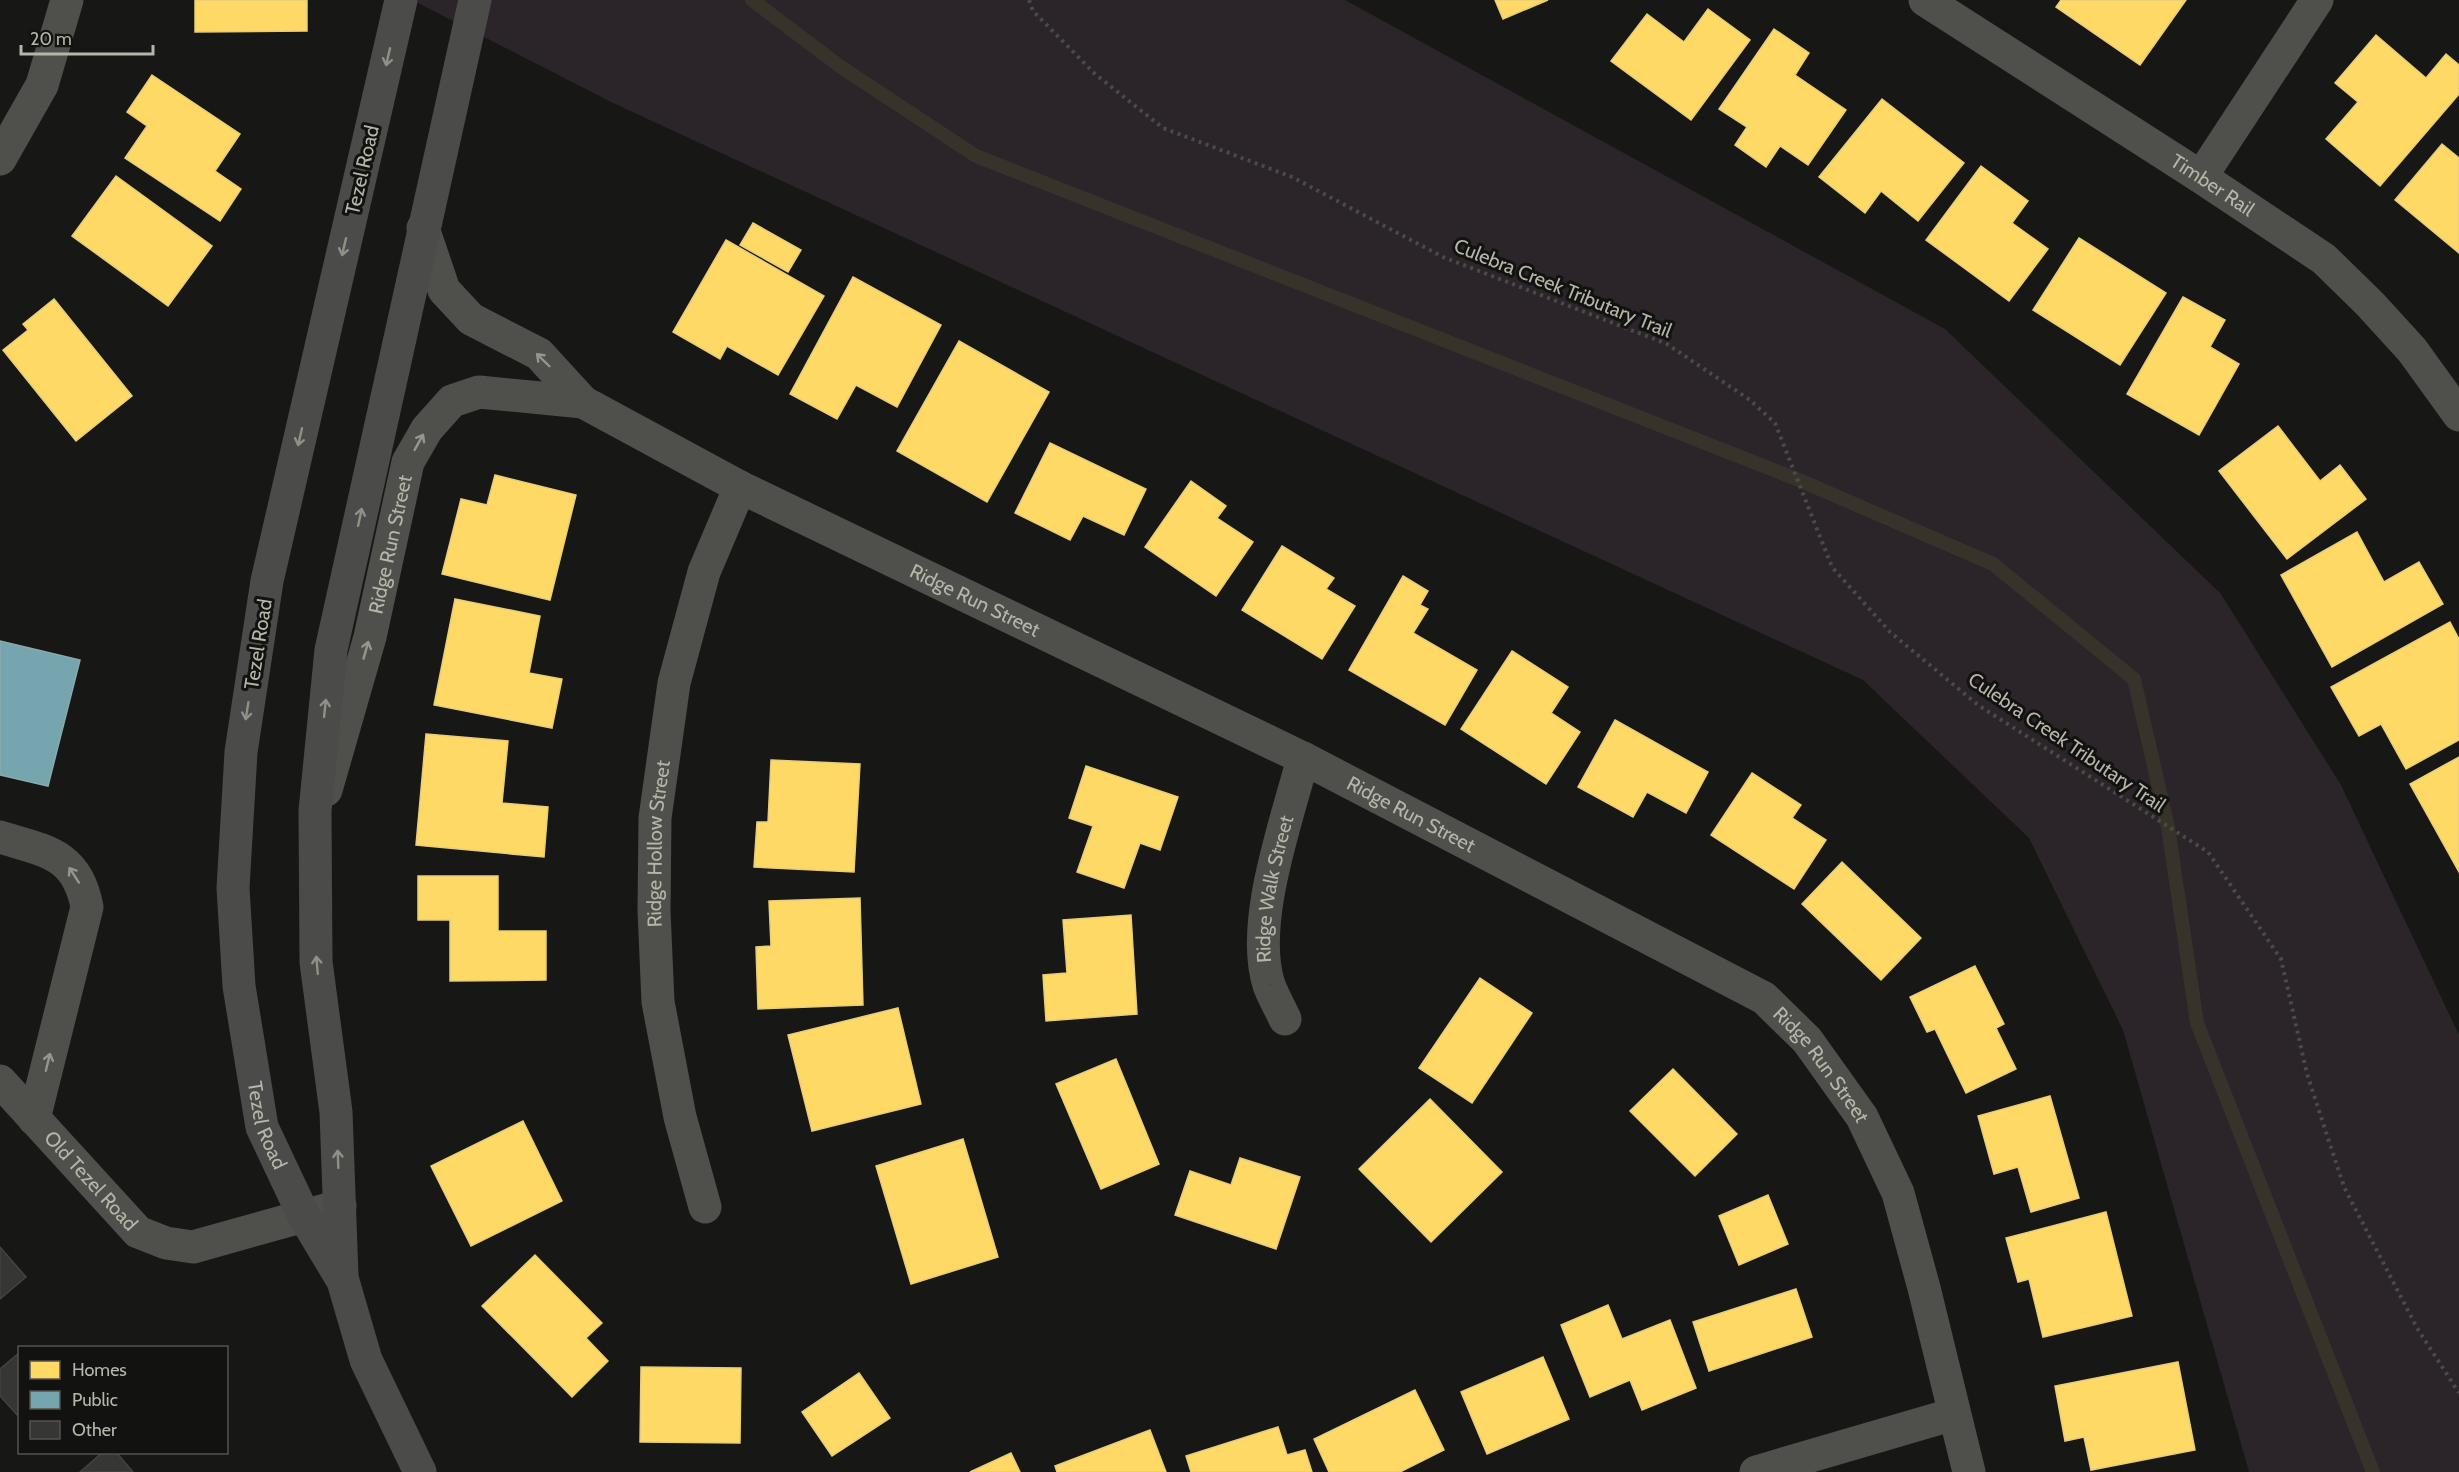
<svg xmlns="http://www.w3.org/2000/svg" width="2459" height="1472" font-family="Cabin,sans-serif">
	<rect width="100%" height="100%" fill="#171716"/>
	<!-- green -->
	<polygon fill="#2b2429" points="412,0 1345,0 1945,329 2221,594 2341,785 2459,1035 2459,1472 2249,1472 2123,1030 2029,838 1863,680 613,103"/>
	<!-- homes -->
	<g fill="#ffd966" stroke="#e9ce7a" stroke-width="1.5">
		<polygon points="195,0 307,0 307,31 195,32"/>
		<polygon points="1495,0 1548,0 1503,19"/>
		<polygon points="2061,0 2186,0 2140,65 2056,7"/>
		<polygon points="1708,9 1750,40 1691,120 1611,61 1647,14 1684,42"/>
		<polygon points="1774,29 1809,53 1795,75 1846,110 1808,165 1780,146 1766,167 1735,145 1747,127 1719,109"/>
		<polygon points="2376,35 2426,78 2446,54 2459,65 2459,94 2380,186 2326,139 2358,102 2335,83"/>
		<polygon points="152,75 240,134 215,171 241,189 220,221 125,158 147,126 127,112"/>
		<polygon points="1882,99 1964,163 1918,221 1881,191 1865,213 1819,177"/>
		<polygon points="2442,144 2459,158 2459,253 2395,200"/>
		<polygon points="1981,166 2028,201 2012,223 2048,249 2009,301 1926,240"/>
		<polygon points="116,176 212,246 168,306 72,236"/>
		<polygon points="753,223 801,250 788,272 740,245"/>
		<polygon points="2079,238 2166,293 2120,365 2033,310"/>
		<polygon points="726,240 824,296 778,375 727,346 720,359 673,332"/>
		<polygon points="853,277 941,325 897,407 856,385 837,419 790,394"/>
		<polygon points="2183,297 2225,320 2210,347 2239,364 2199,435 2127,394"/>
		<polygon points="54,299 132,396 76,441 3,350 28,330 23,324"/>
		<polygon points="959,341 1049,392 987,502 897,451"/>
		<polygon points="2278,426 2320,481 2340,465 2366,499 2287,559 2219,471"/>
		<polygon points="1050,443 1146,489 1124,535 1083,516 1070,540 1015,513"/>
		<polygon points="495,475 576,495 550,600 442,574 461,499 487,505"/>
		<polygon points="1191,481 1226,506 1217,518 1253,542 1216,596 1145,547"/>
		<polygon points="2357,532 2384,582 2419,562 2443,604 2332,667 2281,575"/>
		<polygon points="1282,546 1334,578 1326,589 1355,606 1322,659 1242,610"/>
		<polygon points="1403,576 1428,591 1420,605 1428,609 1413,633 1477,670 1445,725 1349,670"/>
		<polygon points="455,599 540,616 529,673 562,679 552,728 434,705"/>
		<polygon points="2450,622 2459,639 2459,740 2406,769 2381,724 2359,736 2331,687"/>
		<polygon points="1512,651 1568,687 1551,713 1580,732 1546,784 1461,729"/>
		<polygon points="1615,720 1708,772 1686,813 1647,792 1633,817 1578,787"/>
		<polygon points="426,734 508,741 502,803 548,807 544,857 416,845"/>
		<polygon points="2459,757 2459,872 2410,784"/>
		<polygon points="771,760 860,764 854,872 754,867 757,822 768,822"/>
		<polygon points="1086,766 1178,797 1160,850 1140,843 1124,888 1077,872 1093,826 1069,818"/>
		<polygon points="1752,773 1801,805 1792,818 1826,840 1794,889 1711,835"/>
		<polygon points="1842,862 1921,938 1881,980 1802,904"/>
		<polygon points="418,876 498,876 498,931 546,931 546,980 450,981 450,920 418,920"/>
		<polygon points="860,898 863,1005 758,1009 756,947 771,946 769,901"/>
		<polygon points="1131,915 1137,1014 1046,1021 1043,975 1067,973 1063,920"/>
		<polygon points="1975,966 2004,1024 1996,1028 2016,1069 1966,1093 1935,1029 1927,1032 1910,997"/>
		<polygon points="1480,978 1532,1013 1472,1103 1419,1068"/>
		<polygon points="898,1008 921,1104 812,1131 788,1035"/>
		<polygon points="1116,1059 1159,1164 1101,1189 1056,1084"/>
		<polygon points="1673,1069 1737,1134 1695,1176 1630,1111"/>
		<polygon points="2050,1096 2079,1198 2031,1212 2018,1167 1994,1174 1978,1116"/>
		<polygon points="1430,1099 1502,1172 1431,1242 1359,1169"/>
		<polygon points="523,1121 562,1201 471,1246 431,1166"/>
		<polygon points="963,1139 998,1257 911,1284 876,1166"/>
		<polygon points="1240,1158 1300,1177 1276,1249 1175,1215 1190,1171 1231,1185"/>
		<polygon points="1768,1195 1788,1244 1739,1265 1719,1216"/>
		<polygon points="2106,1212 2132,1316 2043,1337 2029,1279 2018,1282 2006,1238"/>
		<polygon points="535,1255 602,1323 586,1338 608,1361 572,1397 482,1306"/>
		<polygon points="1796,1289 1812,1337 1709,1371 1693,1322"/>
		<polygon points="1608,1305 1622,1339 1670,1320 1696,1388 1642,1410 1630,1380 1590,1397 1561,1325"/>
		<polygon points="1543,1357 1569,1419 1487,1454 1461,1392"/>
		<polygon points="2178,1362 2195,1450 2091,1470 2084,1437 2065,1441 2055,1386"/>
		<polygon points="641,1367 741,1368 740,1443 640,1442"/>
		<polygon points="859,1373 890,1418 832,1456 802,1412"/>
		<polygon points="1415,1390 1444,1450 1400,1472 1329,1472 1314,1439"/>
		<polygon points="1278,1427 1287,1455 1305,1450 1312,1472 1191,1472 1186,1456"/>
		<polygon points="1150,1430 1166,1472 1057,1472 1055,1466"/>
		<polygon points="1011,1453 1020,1472 970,1472"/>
	</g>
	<!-- public -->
	<polygon fill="#76a5af" stroke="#89aaad" stroke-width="1.5" points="0,641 80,660 48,786 0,775"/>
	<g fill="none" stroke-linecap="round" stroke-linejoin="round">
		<!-- stream -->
		<polyline stroke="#37332b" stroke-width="14" points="752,0 841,67 976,156 1799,480 1993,564 2134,679 2168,827 2197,1023 2373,1472"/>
	</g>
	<!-- building -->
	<g fill="#363634" stroke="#43433f" stroke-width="1.5">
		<polygon points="0,1247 26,1277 0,1299"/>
		<polygon points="20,1352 20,1418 0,1396 0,1369"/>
		<polygon points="103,1452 116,1452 133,1472 80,1472"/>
	</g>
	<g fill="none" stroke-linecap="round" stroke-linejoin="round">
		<!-- path -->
		<polyline stroke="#4a4a46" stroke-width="4" stroke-dasharray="3 4.5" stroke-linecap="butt" points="1029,0 1033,11 1095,74 1163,128 1292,177 1443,257 1667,344 1750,400 1775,423 1832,567 1890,632 1978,705 2208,852 2281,959 2307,1074 2344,1187 2417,1328 2459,1393"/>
		<!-- minor -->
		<g stroke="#4f4f4b" stroke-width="33">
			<path id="s1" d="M1925,0l276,177 123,82 46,45 42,46 47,65"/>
			<polyline points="0,159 42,85 67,0"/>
			<polyline points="2201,177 2317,0"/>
			<path id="s2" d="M423,228l21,62 27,29 68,35 44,48 157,85 563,271 461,240 43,42 55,77 36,76 26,95 45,184"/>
			<path id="s3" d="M326,790l44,-153 38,-175 19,-33 25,-28 27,-9 104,10"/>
			<path d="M0,837c45,14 77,16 87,70l-53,212"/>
			<path id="s4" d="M1285,1019c-5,-11 -12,-23 -16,-34 -20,-62 18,-164 34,-227"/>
			<path id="s5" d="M0,1081l138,151 28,11 27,4 147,-41"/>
			<path id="s6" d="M705,1207l-25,-90 -22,-115 -4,-91 1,-93 19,-135 30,-111 36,-85"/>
			<polyline points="1756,1472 1954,1414"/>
		</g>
		<!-- major -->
		<g stroke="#4b4b49" stroke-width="33">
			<path id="s7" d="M401,0l-134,581 -26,171 -8,136 6,98 23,141 42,89 39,65 23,79 54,112"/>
			<polyline points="342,1276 336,1112 316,962 315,811 331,650 475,0"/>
		</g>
	</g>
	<!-- one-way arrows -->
	<defs><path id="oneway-shaft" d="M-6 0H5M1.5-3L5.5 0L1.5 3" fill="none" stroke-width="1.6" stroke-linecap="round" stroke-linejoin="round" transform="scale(1.5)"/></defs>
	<g stroke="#919087">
		<use href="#oneway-shaft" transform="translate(388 57) rotate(103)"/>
		<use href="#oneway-shaft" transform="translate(344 247) rotate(103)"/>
		<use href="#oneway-shaft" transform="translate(300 437) rotate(103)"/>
		<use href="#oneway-shaft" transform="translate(360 517) rotate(-78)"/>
		<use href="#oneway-shaft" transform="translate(325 708) rotate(-84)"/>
		<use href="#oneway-shaft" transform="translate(247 711) rotate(99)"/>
		<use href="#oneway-shaft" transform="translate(317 965) rotate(-95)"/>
		<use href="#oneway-shaft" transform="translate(338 1159) rotate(-92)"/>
	</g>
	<g stroke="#97968d">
		<use href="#oneway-shaft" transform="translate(543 360) rotate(-136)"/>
		<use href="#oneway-shaft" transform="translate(419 442) rotate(-61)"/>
		<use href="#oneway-shaft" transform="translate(366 650) rotate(-74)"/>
		<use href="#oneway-shaft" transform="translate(74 875) rotate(-123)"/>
		<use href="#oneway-shaft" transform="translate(48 1062) rotate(-76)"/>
	</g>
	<g text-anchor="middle" stroke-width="6" stroke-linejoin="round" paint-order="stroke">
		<!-- street labels -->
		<g font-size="20" fill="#b6b5a9" stroke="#121211">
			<text transform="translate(362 170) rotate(-77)" y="7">Tezel Road</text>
			<text dy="7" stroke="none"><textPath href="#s1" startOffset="342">Timber Rail</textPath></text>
			<text transform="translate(1563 288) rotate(22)" y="7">Culebra Creek Tributary Trail</text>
			<text dy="7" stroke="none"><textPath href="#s3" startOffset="254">Ridge Run Street</textPath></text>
			<text dy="7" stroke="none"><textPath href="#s2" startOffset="686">Ridge Run Street</textPath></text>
			<text transform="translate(258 644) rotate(-81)" y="7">Tezel Road</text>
			<text transform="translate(2067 742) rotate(34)" y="7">Culebra Creek Tributary Trail</text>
			<text dy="7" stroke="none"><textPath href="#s2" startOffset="1172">Ridge Run Street</textPath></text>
			<text dy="7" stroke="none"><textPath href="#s6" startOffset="369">Ridge Hollow Street</textPath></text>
			<text dy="7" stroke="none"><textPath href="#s4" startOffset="135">Ridge Walk Street</textPath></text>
			<text dy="7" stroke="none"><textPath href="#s2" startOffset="1658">Ridge Run Street</textPath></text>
			<text dy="7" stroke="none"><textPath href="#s7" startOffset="1146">Tezel Road</textPath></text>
			<text dy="7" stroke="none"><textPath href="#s5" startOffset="135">Old Tezel Road</textPath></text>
		</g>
	</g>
	<!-- legend -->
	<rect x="18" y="1346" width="210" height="108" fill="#121211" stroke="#54534e" stroke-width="1.5"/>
	<rect x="30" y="1361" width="30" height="18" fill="#ffd966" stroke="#54534e" stroke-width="1.5"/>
	<text x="72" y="1376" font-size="18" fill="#b6b5a9">Homes</text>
	<rect x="30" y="1391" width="30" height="18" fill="#76a5af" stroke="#54534e" stroke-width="1.5"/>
	<text x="72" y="1406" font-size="18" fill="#b6b5a9">Public</text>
	<rect x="30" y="1421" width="30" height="18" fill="#363634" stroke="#54534e" stroke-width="1.5"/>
	<text x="72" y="1436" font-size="18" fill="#b6b5a9">Other</text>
	<!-- scale -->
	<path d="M21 45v9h132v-9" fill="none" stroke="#b6b5a9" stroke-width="3"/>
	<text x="30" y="45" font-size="18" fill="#b6b5a9" stroke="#121211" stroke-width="4.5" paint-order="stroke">20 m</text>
</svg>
